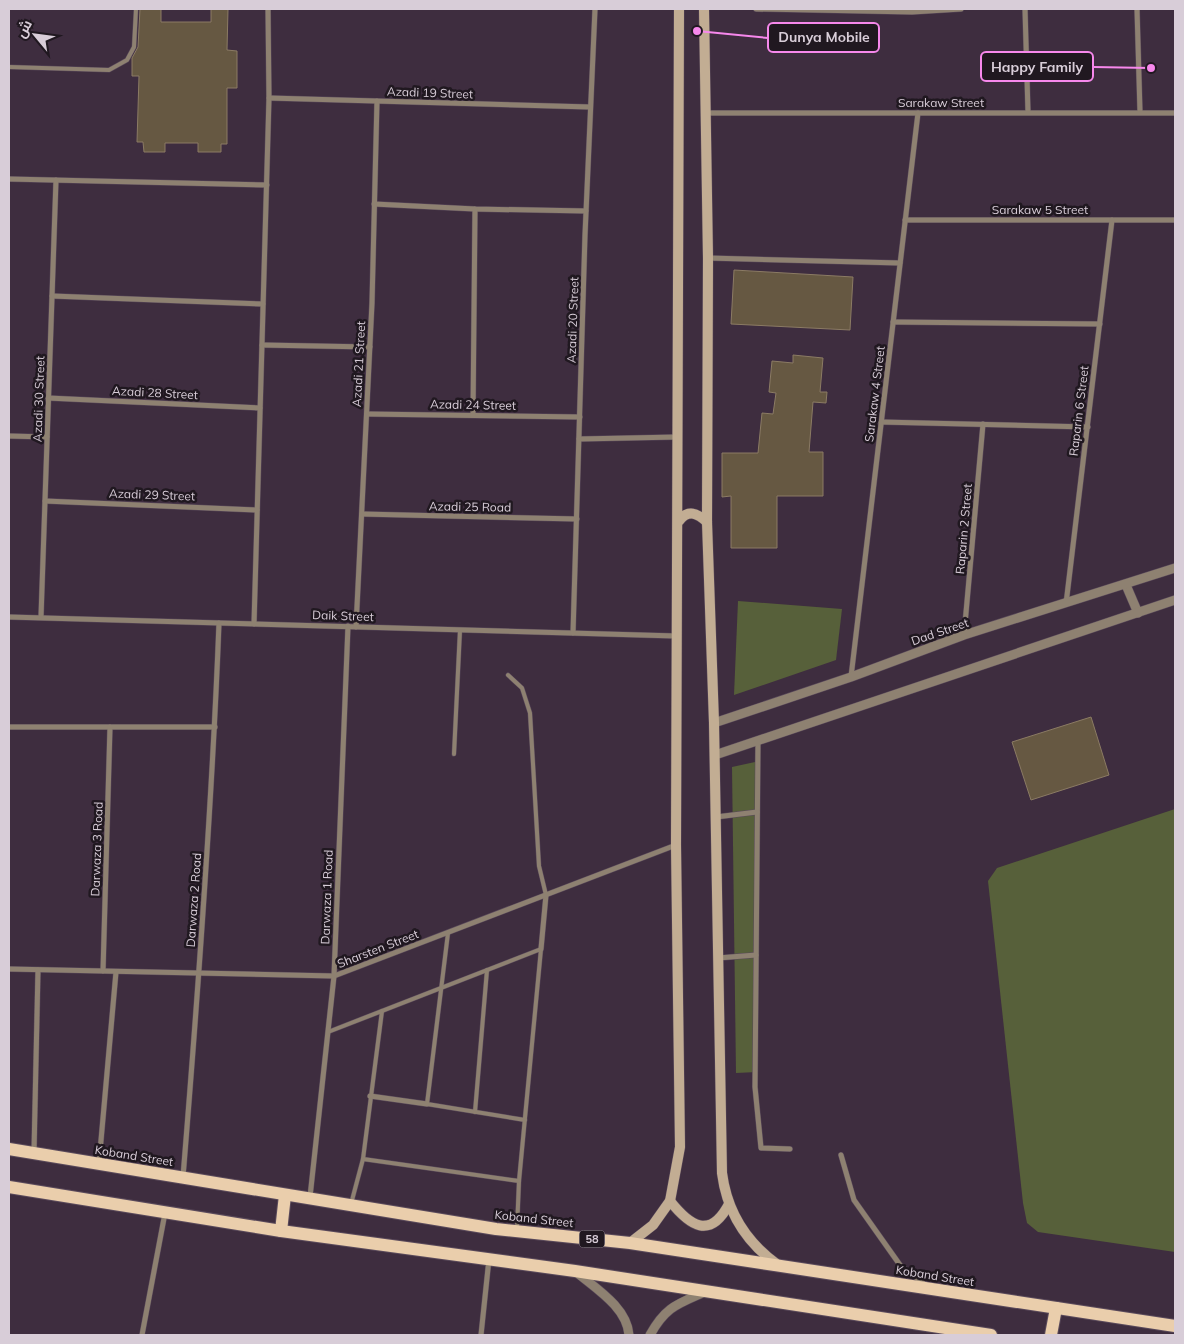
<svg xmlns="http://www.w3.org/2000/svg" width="1184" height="1344" font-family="Mulish,Cairo,sans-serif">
	<rect width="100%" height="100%" fill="#3e2d3f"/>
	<!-- green -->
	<g fill="#57603a">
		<polygon points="738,601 842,609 836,660 734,695"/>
		<polygon points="755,762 757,1072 736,1073 732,767"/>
		<polygon points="1175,809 1175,1252 1038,1232 1027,1223 1023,1203 988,881 997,868"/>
	</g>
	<!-- building -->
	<g fill="#665842" stroke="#8b7b64">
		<polygon points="140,9 161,9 161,22 211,22 211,9 228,9 227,50 237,51 237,88 227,88 227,144 221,144 221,152 198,152 198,143 165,143 165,152 144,152 143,142 137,142 139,76 132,76 132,58 138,47"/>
		<polygon points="734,270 853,277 850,330 731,324"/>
		<polygon points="793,355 823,358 820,392 827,392 826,403 813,402 809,452 823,452 823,496 777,496 777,548 731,548 731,496 722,497 722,453 758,453 762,413 773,414 776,393 769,392 772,361 793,363"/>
		<polygon points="1091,717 1109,775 1031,800 1012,742"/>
	</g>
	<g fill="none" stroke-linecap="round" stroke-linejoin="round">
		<defs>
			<g id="service">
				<polyline points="9,67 109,70 127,60 134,47 136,9"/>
				<polyline points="508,675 522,688 530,713 539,866 546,895"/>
				<polyline points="454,754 460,630"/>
				<polyline points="448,933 427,1104 525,1120"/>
				<polyline points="328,1032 541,949 519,1181 517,1229"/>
				<polyline points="475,1112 487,970"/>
				<polyline points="363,1159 519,1181"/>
				<polyline points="351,1204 363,1159 382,1011"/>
			</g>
			<g id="minor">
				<polyline points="756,9 912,12 961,9"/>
				<polyline points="1025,9 1028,112"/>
				<polyline points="1137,9 1140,112"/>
				<polyline points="269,98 590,107"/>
				<polyline points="706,113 1175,113"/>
				<polyline points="9,179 267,185"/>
				<polyline points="374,204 475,209 586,211"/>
				<polyline points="905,220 1175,220"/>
				<polyline points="708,258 900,263"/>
				<polyline points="52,296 263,304"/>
				<polyline points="893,322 1100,324"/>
				<polyline points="262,345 370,347"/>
				<polyline points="48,398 260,408"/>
				<polyline points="367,414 580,417"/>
				<polyline points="473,415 475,209"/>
				<polyline points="881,422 1088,427"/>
				<polyline points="9,436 47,437"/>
				<polyline points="579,439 677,437"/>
				<polyline points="45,501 257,510"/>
				<polyline points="362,514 577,519"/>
				<polyline points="1066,604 1112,220"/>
				<polyline points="9,617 676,636"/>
				<polyline points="41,617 56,180"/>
				<polyline points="254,624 269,98 268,9"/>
				<polyline points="356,627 372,303 377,101"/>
				<polyline points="573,633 585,235 595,9"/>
				<polyline points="964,635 983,424"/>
				<polyline points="851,677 918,113"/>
				<polyline points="9,727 215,727"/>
				<polyline points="758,741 755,1087 761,1148 790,1149"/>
				<polyline points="716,817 757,812"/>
				<polyline points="541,949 546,895"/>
				<polyline points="718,958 756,955"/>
				<polyline points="9,969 334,976 676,845"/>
				<polyline points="103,971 110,727"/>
				<polyline points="370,1096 427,1104"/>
				<polyline points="34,1152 38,970"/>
				<polyline points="841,1155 854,1200 900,1265 924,1284"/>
				<polyline points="99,1163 116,972"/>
				<path d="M183,1177c15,-184 29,-369 36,-554"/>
				<polyline points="310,1197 334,976 348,626"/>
				<polyline points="142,1335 165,1213"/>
				<polyline points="481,1335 489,1259"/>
			</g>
			<g id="tertiary">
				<polyline points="1126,585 1138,613"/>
				<polyline points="714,723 851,677 964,635 1175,568"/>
				<polyline points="715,755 1175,600"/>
				<path d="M575,1271c20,17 52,36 54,64"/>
				<path d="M650,1335c16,-29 28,-31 57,-44"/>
			</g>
			<g id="secondary">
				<path d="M704,9l4,249 -1,264 7,201 8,450c5,39 25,70 56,92"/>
				<path d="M679,521c9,-12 18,-8 28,1"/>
				<path d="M670,1201c20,25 40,39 59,3"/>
				<polyline points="630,1243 653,1225 670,1201 680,1147 676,845 679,9"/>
			</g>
			<g id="primary">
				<polyline points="9,1149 496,1229 630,1243 1175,1326"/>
				<polyline points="9,1187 281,1231 575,1271 991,1335"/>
				<polyline points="281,1231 285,1195"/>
				<polyline points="1051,1335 1056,1308"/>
			</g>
		</defs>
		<!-- service casing -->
		<use href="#service" stroke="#5a4a5b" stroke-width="5"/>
		<!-- minor casing -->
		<use href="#minor" stroke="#5a4a5b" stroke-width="6"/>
		<!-- tertiary casing -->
		<use href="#tertiary" stroke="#5a4a5b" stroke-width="10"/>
		<!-- secondary casing -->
		<use href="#secondary" stroke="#5a4a5b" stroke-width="11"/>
		<!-- primary casing -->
		<use href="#primary" stroke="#5a4a5b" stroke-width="14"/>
		<!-- service -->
		<use href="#service" stroke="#8e8171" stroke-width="4"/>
		<!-- minor -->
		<use href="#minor" stroke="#8e8171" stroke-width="5"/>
		<!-- tertiary -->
		<use href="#tertiary" stroke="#8e8171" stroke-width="9"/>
		<!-- secondary -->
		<use href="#secondary" stroke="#c2ad93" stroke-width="10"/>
		<!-- primary -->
		<use href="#primary" stroke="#eaceac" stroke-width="12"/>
	</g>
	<g text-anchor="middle" stroke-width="5" stroke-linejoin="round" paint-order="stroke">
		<!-- shield labels -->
		<rect fill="#201820" stroke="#a197a1" stroke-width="1" x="579.5" y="1230.5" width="25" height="17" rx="4"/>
		<g font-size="11" font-weight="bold" fill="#d8cdd8">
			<text x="592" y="1243">58</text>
		</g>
		<!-- street labels -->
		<g font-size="12" fill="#d8cdd8" stroke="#201820">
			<text transform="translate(430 93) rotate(2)" y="4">Azadi 19 Street</text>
			<text x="941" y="107">Sarakaw Street</text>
			<text x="1040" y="214">Sarakaw 5 Street</text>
			<text transform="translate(573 320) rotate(-88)" y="4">Azadi 20 Street</text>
			<text transform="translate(359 364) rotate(-87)" y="4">Azadi 21 Street</text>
			<text transform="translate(155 393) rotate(3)" y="4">Azadi 28 Street</text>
			<text transform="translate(875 394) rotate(-83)" y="4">Sarakaw 4 Street</text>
			<text transform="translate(39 399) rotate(-88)" y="4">Azadi 30 Street</text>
			<text transform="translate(473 405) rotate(1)" y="4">Azadi 24 Street</text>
			<text transform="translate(1079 411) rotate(-83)" y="4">Raparin 6 Street</text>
			<text transform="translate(152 495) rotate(2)" y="4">Azadi 29 Street</text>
			<text transform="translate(470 507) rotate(1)" y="4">Azadi 25 Road</text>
			<text transform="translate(964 529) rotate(-85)" y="4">Raparin 2 Street</text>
			<text transform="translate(343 616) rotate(2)" y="4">Daik Street</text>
			<text transform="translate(940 632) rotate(-19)" y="4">Dad Street</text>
			<text transform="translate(97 849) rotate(-88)" y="4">Darwaza 3 Road</text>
			<text transform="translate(327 897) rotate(-88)" y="4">Darwaza 1 Road</text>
			<text transform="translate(194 900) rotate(-86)" y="4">Darwaza 2 Road</text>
			<text transform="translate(378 949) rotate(-21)" y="4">Sharsten Street</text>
			<text transform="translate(134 1156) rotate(9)" y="4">Koband Street</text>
			<text transform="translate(534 1219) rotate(6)" y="4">Koband Street</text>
			<text transform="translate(935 1276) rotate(9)" y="4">Koband Street</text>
		</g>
	</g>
	<!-- callouts -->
	<path fill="none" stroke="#f788ec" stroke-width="2" d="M697 31L768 38M1151 68L1093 67"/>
	<g fill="#f788ec" stroke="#201820" stroke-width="2">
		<circle cx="697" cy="31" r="5"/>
		<circle cx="1151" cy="68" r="5"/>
	</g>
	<g fill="#201820" stroke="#f788ec" stroke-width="2">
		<rect x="768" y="23" width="111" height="29" rx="5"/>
		<rect x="981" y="52" width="112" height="29" rx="5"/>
	</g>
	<g font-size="14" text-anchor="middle" font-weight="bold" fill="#d8cdd8">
		<text x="824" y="42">Dunya Mobile</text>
		<text x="1037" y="72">Happy Family</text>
	</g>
	<!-- border -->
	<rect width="1184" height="1344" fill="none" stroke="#d8cdd8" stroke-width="20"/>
	<!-- north arrow -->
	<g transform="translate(35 35) rotate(299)" stroke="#201820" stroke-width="4" paint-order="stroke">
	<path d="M0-4L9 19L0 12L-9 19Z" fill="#d8cdd8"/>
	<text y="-8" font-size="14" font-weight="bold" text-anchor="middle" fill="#d8cdd8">ش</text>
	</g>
</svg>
